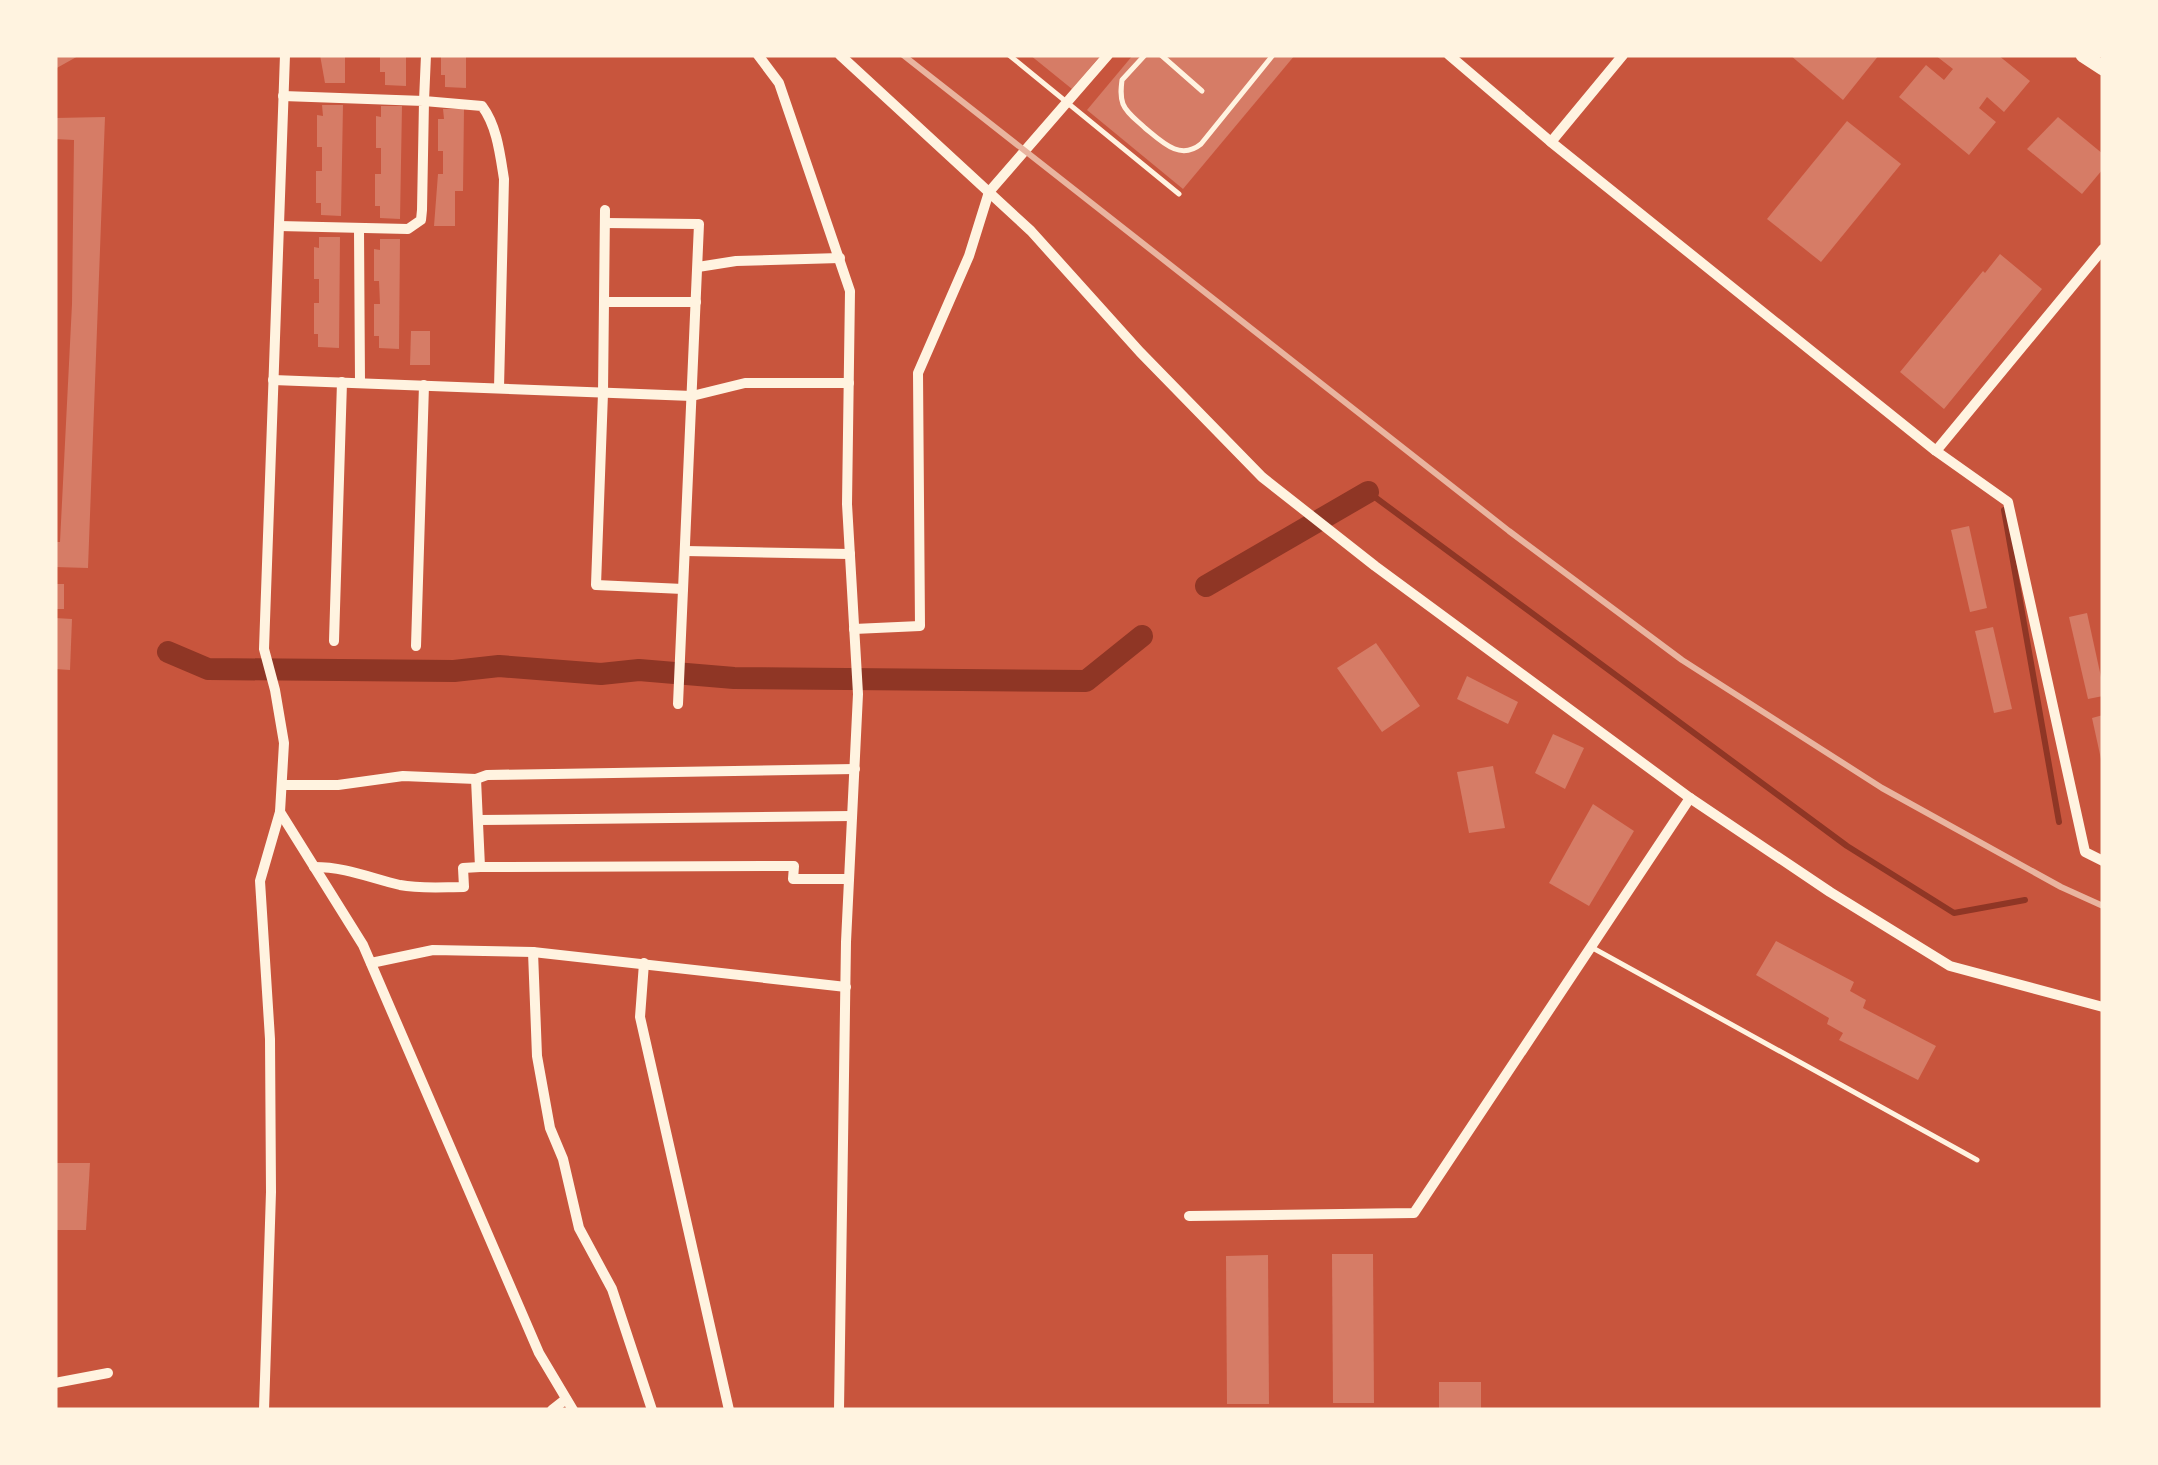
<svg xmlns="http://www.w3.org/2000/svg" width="2158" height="1465" font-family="'Work Sans',sans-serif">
	<rect width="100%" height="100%" fill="#c8553d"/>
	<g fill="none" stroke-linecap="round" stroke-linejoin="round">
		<!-- stream -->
		<g stroke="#8f3625" stroke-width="6">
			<polyline points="1368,492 1847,846 1954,913 2025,900"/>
			<polyline points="2004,510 2059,822"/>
		</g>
		<!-- canal -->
		<g stroke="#8f3625" stroke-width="22">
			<polyline points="1206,586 1368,492"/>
			<polyline points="168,652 208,669 454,671 499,666 601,674 639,670 734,678 1086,681 1142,636"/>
		</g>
	</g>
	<!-- building -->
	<g fill="#d67c66">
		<polygon points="55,55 80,55 55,69"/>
		<polygon points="320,55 345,55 345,83 325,83"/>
		<polygon points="380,55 406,55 406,86 385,85 385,72 380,72"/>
		<polygon points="441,55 466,55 466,88 445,87 445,75 441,75"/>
		<polygon points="1030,55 1101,55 1072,89"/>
		<polygon points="1133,55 1295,55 1183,189 1087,110"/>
		<polygon points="1790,55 1879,55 1843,100"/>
		<polygon points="1935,55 1998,55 2030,81 2004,112 1987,97 1979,108 1996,122 1969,155 1899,97 1926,65 1944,80 1953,69"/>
		<polygon points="322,105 343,105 341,216 321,215 321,203 316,203 316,171 322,171 322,147 317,147 317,115 323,116"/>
		<polygon points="381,106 402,106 400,219 380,218 380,206 375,206 375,174 381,174 381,148 376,148 376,116 381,117"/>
		<polygon points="443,109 464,109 463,191 455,191 455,226 434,226 438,174 443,174 443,151 438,151 438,119 444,119"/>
		<polygon points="105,117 88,568 55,567 55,542 60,542 72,304 74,140 55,139 55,118"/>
		<polygon points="2058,117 2103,154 2103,169 2082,194 2027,149"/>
		<polygon points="1847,121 1901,164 1821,262 1767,219"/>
		<polygon points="319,237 340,237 339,348 318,347 318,334 314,334 314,303 319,303 319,279 314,279 314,247 319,248"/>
		<polygon points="380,239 400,239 399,349 379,348 379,336 374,336 374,304 380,304 379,281 374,281 374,249 380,250"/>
		<polygon points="2000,254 2042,289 1944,409 1900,372 1983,271 1985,273"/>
		<polygon points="411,331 430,331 430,365 410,365"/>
		<polygon points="1969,526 1987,608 1970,612 1951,530"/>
		<rect x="55" y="584" width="9" height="25"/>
		<polygon points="2087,613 2103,686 2103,696 2088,699 2069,617"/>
		<polygon points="55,618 72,619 70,670 55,669"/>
		<polygon points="1993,627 2012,709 1994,713 1975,631"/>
		<polygon points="1376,643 1420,706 1382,732 1337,668"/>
		<polygon points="1467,676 1518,702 1508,724 1457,699"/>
		<polygon points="2103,715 2103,759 2101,759 2092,718"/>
		<polygon points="1553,734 1584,748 1565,789 1535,773"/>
		<polygon points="1493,766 1505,828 1469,833 1457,772"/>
		<polygon points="1593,804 1634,831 1589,906 1549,883"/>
		<polygon points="1776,941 1854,982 1850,991 1866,1000 1863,1008 1936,1046 1918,1080 1839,1040 1843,1033 1827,1024 1829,1018 1756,975"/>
		<polygon points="55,1163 90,1163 86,1230 55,1230"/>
		<polygon points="1332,1254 1373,1254 1374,1403 1333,1403"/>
		<polygon points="1268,1255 1269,1404 1227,1404 1226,1256"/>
		<rect x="1439" y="1382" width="42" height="28"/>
	</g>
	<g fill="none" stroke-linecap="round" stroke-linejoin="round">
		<!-- service -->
		<g stroke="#fff3e0" stroke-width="5">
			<polyline points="1009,55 1179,194"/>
			<path d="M1145,55l-23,25c-1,8 -2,16 1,24 4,10 15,17 22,24 17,14 35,33 56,16l72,-89"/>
			<polyline points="1161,55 1202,91"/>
			<polyline points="1591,947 1977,1160"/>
		</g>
		<!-- minor -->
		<g stroke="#fff3e0" stroke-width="10">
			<polyline points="285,55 264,649 275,690 284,743 280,812 363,945 539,1353 573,1410"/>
			<path d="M426,55l-2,46 58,5c15,20 18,48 22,73l-5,209"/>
			<polyline points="758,55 779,83 850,291 847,504 858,694 846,942 839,1410"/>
			<polyline points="840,55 1031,231 1140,352 1262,477 1375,566 1690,798 1830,892 1950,966 2103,1007"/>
			<polyline points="1449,55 1551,142 1936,451 2008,502 2085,852 2103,861"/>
			<polyline points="1551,142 1623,55"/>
			<polyline points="605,210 603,393 596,585 683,589"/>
			<polyline points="605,223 699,224 678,704"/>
			<polyline points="279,226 408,229 421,220 422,210 424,101 283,96"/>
			<polyline points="359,230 360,381"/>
			<polyline points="698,267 736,261 840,258"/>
			<polyline points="604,302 696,302"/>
			<polyline points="273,380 692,396 745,383 849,383"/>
			<polyline points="1936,451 2103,249"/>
			<polyline points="685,551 850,554"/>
			<polyline points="854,629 920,626 918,373 969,256 989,192 1108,55"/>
			<polyline points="334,641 342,382"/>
			<polyline points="416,646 424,385"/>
			<polyline points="476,779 480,867"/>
			<polyline points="282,785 338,785 403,776 476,779 487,775 855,769"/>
			<polyline points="478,820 852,816"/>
			<path d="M314,867c32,0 56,11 86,18 20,4 43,2 64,2l-1,-19 17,-1 314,-1 -1,13h56"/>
			<polyline points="533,952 537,1056 550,1128 563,1159 579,1228 612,1289 652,1410"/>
			<polyline points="371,963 433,950 533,952 846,987"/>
			<polyline points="644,963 640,1017 729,1410"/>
			<polyline points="1189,1216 1414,1213 1690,798"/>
			<polyline points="55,1383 108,1373"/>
			<polyline points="264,1410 271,1192 270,1039 260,881 280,812"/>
			<polyline points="552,1410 566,1399"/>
		</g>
		<!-- primary -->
		<polyline stroke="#fff3e0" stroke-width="15" points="2083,55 2103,68"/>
		<!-- rail -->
		<polyline stroke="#e9b49f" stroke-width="6" points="903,55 1509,531 1682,660 1882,788 2061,887 2103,906"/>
	</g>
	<!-- border -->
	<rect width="2158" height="1465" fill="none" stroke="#fff3e0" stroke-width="115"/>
</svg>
